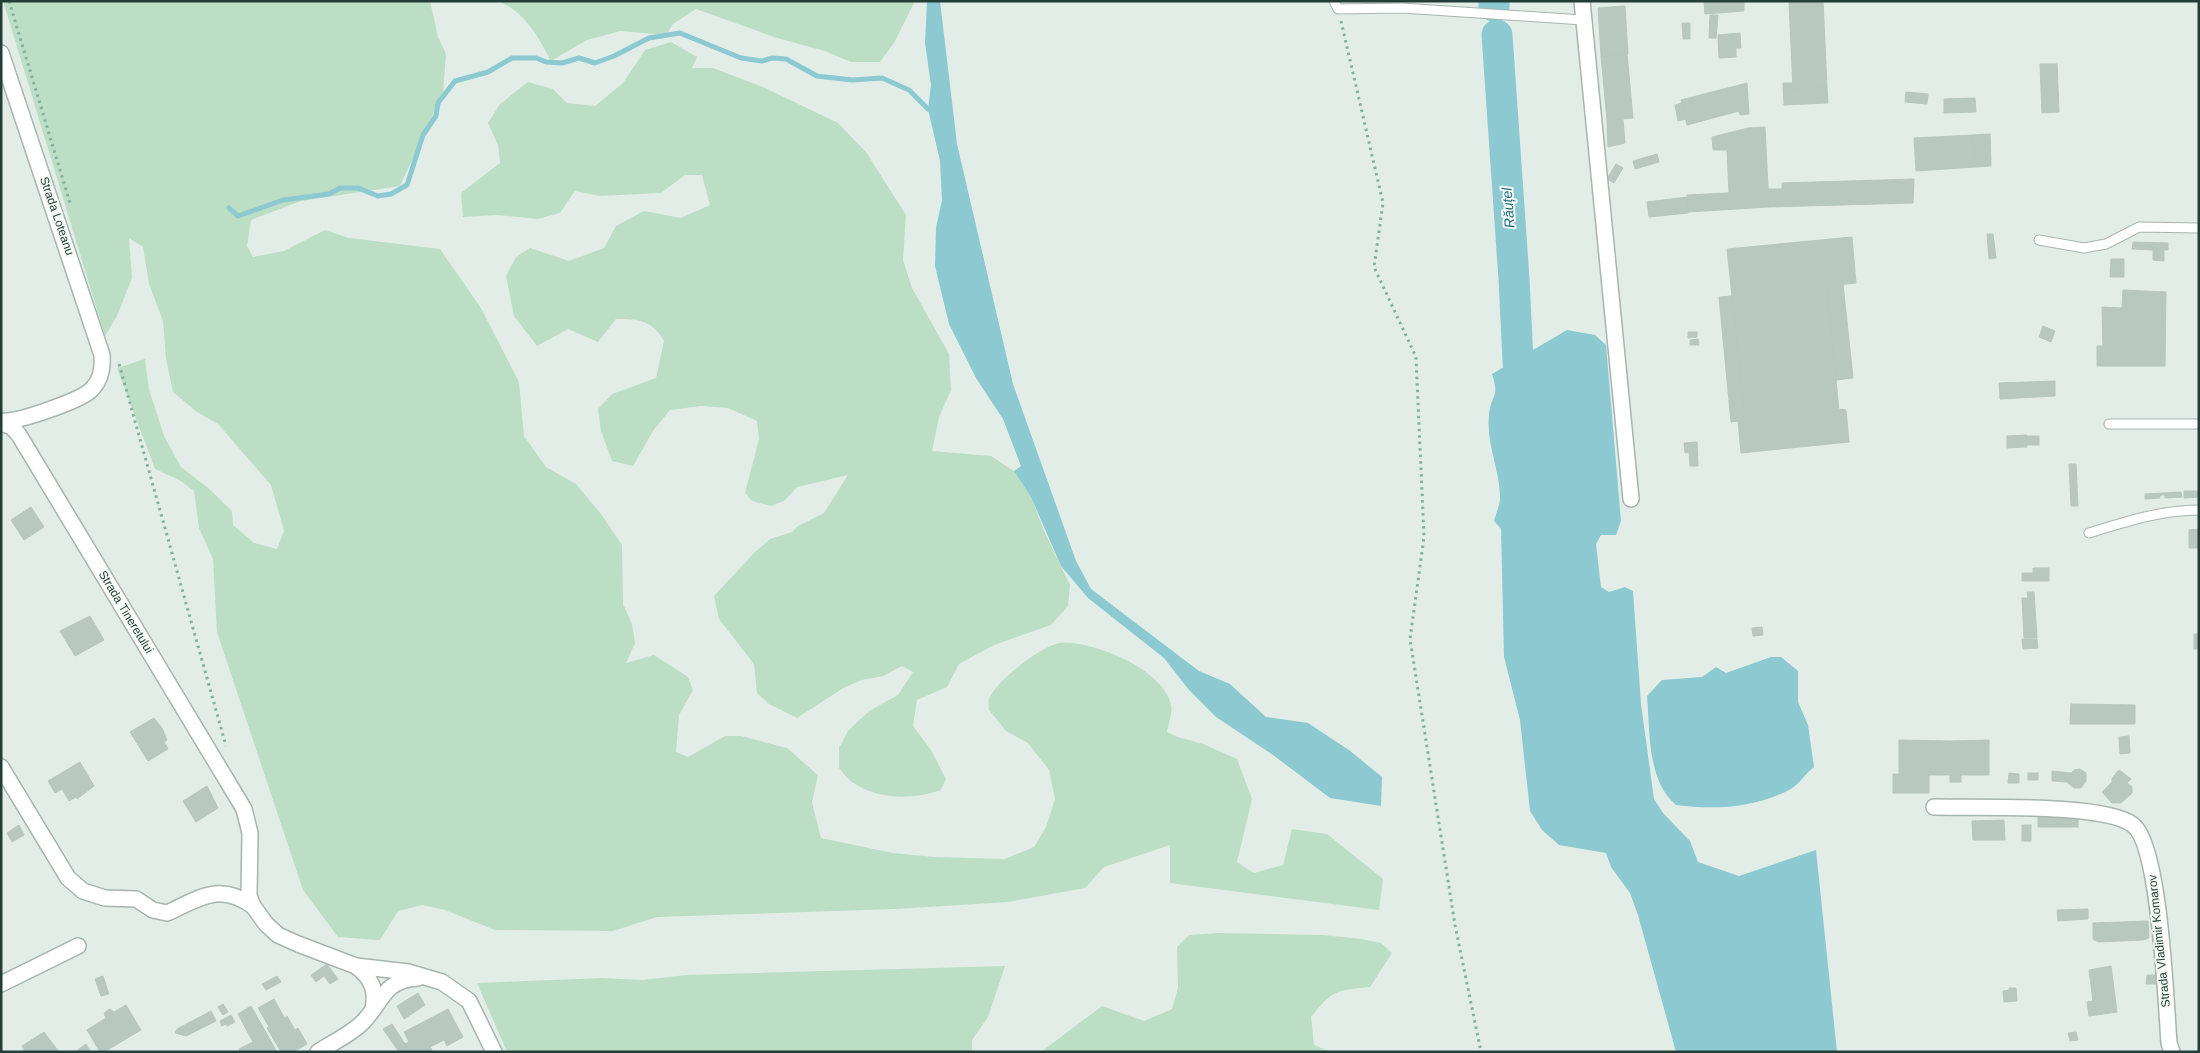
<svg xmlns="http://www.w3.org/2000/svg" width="2200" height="1053" font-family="Helvetica,sans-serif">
	<rect width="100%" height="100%" fill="#e3ede8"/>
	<!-- green -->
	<g fill="#bcdec4">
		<path d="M3,1h427l8,36 8,17 -3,39 -43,93 -99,15 -50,19 -4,26 6,11 31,-6 41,-21 24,8 91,11 41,59 38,74 5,54 22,31 30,17 25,30 21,31 1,59 9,20 3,19 -9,20 28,-8 34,22 5,13 -14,25 -3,37 12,5 37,-21h16l46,12 31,27 -6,27 9,36 72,15 41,4 71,2 29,-12 12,-20 9,-28 -6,-29 -21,-27 -22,-12 -17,-21c0,-3 -1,-8 0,-11 6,-17 53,-54 71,-56 33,-3 105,27 111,62 2,8 -3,19 -4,27l11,5 25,7 34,15 15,40 -15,63 17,11 29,-8 9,-36 35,5 56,45 -4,31 -209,-27v-38l-66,22 -19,21 -77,14 -113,7 -238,8 -44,14 -118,-1 -50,-20 -22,-5 -25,6 -18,29 -42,-3 -35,-47 -86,-258 -4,-73 -14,-31 -5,-37 -13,-10 -26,-12 -38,-101 28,-9 4,30 15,47 17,31 26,20 25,24 1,14 21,18 23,6 7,-18 -13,-46 -53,-61 -21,-12 -24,-20 -7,-33 -3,-38 -14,-37 -6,-37 -14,-9 3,40 -15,38 -12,20z"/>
		<path d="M499,1h415v2l-20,40 -14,19h-29l-26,-11 -48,-13 -81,-29 -23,15 -7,11 -46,-4 -33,9 -36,21c-13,-25 -25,-47 -52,-60z"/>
		<path d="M671,42l26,15 -5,11h21l50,19 75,36 28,29 40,63 -3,45 9,28 37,66 2,36 -12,27 -7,34 59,5 23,15 17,26 14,36 25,52 -2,21 -17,19 -57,20 -35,19 -12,23 -30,13 -4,26 18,24 15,29 -5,11c-28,10 -63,10 -89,-8 -5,-3 -9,-10 -13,-14v-20l9,-17 21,-20 29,-16 15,-23 -11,-6 -19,10 -21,4 -17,7 -48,31 -28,-14 -12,-11 -3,-29 -35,-45 -5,-23 41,-44 15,-13 22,-7 6,-6 26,-13 24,-38 -51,12 -13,14 -13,5 -19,-5 -7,-8 14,-54 -2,-18 -29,-13 -27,-2 -31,4 -17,21 -20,35 -21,-5 -11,-30 -3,-22 14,-15 44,-16 8,-37c-12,-21 -25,-22 -48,-22l-18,23 -30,-13 -31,17 -23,-30 -8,-40 10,-19 14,-9 39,13 35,-13 12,-22 28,-15 37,7 29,-13 -8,-30h-17l-24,18 -61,3 -25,-5 -15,22 -23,6 -40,-4 -34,2 -2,-24 39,-30 -2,-18 -10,-22 12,-19 28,-22 25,7 14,14 28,3 28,-23 22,-33z"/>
		<path d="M1219,933l104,2 38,4 20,4 11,10 -22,34c-34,4 -37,2 -59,30l3,28 17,7h-290l61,-46 42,15 28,-12 6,-21 -1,-41 12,-12z"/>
		<polygon points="1005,966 988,1017 972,1040 972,1052 507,1052 477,983 602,978 643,980 686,975"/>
	</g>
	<!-- water -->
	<g fill="#8cc9d1">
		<polygon points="927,1 940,1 957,144 1013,384 1076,561 1091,589 1199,671 1230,684 1266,717 1308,723 1349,750 1382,777 1381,806 1330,798 1273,755 1216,717 1189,690 1164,658 1088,598 1061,566 1031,497 1014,471 1021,466 1003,419 976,378 949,324 935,266 936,228 942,200 940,161 928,109 931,85 925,43"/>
		<path d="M1567,330l28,5 11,10 15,176 -5,14h-15l-5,9 5,43 8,5 16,-5 8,4 8,113 13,95 9,14 27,28 8,21 41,14 77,-26 21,202h-161l-38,-137 -8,-22 -19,-26 -5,-14 -47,-8 -17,-15 -12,-19 -10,-91 -16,-63 -3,-128 -7,-8c2,-8 7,-18 6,-26 -1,-27 -14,-52 -11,-80 2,-21 11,-17 3,-41z"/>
		<path d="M1771,657h10l17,14v31l10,23 6,42c-8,6 -15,17 -23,22 -36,19 -75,21 -115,16 -29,-24 -26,-74 -29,-109l15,-16 40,-3 14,-10 10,6z"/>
	</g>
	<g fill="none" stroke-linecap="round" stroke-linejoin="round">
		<!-- stream -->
		<polyline stroke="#8cc9d1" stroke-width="5" points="229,208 238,216 283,200 329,194 340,188 358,188 378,196 391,194 407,185 423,135 436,116 438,103 455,81 488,72 512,58 536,58 546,62 562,63 579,58 595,63 614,56 649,38 680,33 741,58 762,61 772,58 786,59 817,76 852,80 882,78 909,90 928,109"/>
		<!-- river -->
		<g stroke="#8cc9d1" stroke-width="31">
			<polyline points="1494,1 1494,6"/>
			<polyline points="1497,35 1514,279 1519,381 1522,401"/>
		</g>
	</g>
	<!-- building -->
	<g fill="#b8c8c1" stroke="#b6c7bf">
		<polygon points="1704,1 1744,1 1744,11 1705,14"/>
		<polygon points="1789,1 1823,1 1827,87 1793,89"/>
		<polygon points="1625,6 1628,54 1601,56 1598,8"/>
		<polygon points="1710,15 1718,15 1716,38 1709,38"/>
		<polygon points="1682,23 1690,23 1690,39 1683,39"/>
		<polygon points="1740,33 1741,48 1736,48 1736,57 1719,58 1718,35"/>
		<polygon points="1627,54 1633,118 1607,120 1601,56"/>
		<polygon points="2040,64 2057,64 2059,112 2042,113"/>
		<polygon points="1747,83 1749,114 1740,115 1739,111 1687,125 1681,100"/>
		<polygon points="1783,83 1792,83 1793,89 1827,87 1828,103 1784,105"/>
		<polygon points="1906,92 1928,94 1927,104 1905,102"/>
		<polygon points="1975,98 1976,112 1944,113 1944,99"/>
		<polygon points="1682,103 1686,119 1678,121 1675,105"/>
		<polygon points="1623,119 1625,143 1608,147 1607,120"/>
		<polygon points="1765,127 1769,207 1688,212 1687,195 1729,193 1727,150 1713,150 1712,137 1748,128"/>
		<polygon points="1990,134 1991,166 1975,167 1973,135"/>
		<polygon points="1973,135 1975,167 1916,171 1914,138"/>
		<polygon points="1657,154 1659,162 1635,169 1633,161"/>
		<polygon points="1616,164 1623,168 1614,183 1607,179"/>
		<polygon points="1914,179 1913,203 1769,207 1768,189 1782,189 1782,183"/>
		<polygon points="1687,197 1688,213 1649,217 1647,202"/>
		<polygon points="1987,234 1993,234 1996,258 1989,259"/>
		<polygon points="1852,237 1856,283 1827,286 1839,411 1745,420 1727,249"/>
		<polygon points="2133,242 2168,243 2168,250 2164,250 2164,261 2153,260 2153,250 2132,249"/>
		<polygon points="2111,259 2124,259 2124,277 2110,277"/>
		<polygon points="1843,284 1853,378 1836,380 1827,286"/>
		<polygon points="2123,290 2166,292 2165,366 2097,366 2097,346 2103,346 2102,307 2122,308"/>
		<polygon points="1732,296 1745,420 1839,411 1839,409 1846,410 1849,442 1741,453 1738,421 1731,422 1719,297"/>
		<polygon points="2043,326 2055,331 2051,342 2039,337"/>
		<polygon points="1688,332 1697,332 1697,337 1688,338"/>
		<polygon points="1698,339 1699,345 1690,345 1690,340"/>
		<polygon points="2055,381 2055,396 2000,399 1999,383"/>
		<polygon points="2027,435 2027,447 2007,448 2007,436"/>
		<rect x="2027" y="436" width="12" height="9"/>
		<polygon points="1697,442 1698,466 1690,466 1689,452 1685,453 1684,443"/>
		<polygon points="2069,464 2076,464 2078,506 2071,506"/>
		<polygon points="2184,491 2198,491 2199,497 2184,498"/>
		<polygon points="2181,492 2182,497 2165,498 2165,495 2160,495 2160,498 2145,499 2145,494"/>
		<polygon points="31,507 44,527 24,540 11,520"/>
		<polygon points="2199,529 2199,548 2189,548 2189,530"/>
		<polygon points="2033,568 2049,568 2049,581 2022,581 2022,573 2033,573"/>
		<polygon points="2027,592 2034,592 2037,638 2024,638 2022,598 2028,598"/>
		<polygon points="90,616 104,640 75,656 60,631"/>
		<polygon points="1762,627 1763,635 1753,636 1752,628"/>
		<rect x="2194" y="634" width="5" height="15"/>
		<polygon points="2022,639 2037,639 2038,648 2023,649"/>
		<polygon points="2071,704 2135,705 2135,724 2070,724"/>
		<polygon points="154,718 162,728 167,740 164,742 168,749 148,761 130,732"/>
		<polygon points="2129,736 2130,753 2120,754 2119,737"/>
		<polygon points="1899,740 1950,741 1950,775 1929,775 1929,793 1899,793"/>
		<polygon points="1989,740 1989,775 1950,775 1950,741"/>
		<polygon points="80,762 94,786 77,799 76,797 69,801 62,789 55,793 48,781"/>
		<polygon points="2080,769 2086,773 2086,781 2081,788 2074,788 2067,782 2052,781 2052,771 2071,773 2074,770"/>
		<polygon points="2119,770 2131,779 2127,783 2132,787 2132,793 2121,803 2112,803 2102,792 2112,782 2112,778"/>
		<polygon points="2009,773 2019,774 2019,783 2008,783"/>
		<rect x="2028" y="773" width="10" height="7"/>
		<rect x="1893" y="774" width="6" height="19"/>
		<rect x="1950" y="775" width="11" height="7"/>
		<polygon points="207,786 218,808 196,822 183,801"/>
		<rect x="2038" y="814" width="40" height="13"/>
		<polygon points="2004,820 2005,840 1973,840 1972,821"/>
		<polygon points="19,825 24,835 12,842 7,833"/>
		<rect x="2022" y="825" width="9" height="16"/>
		<polygon points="2088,909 2088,919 2058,921 2057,910"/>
		<polygon points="2148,921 2149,938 2143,940 2098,942 2093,939 2093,923"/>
		<polygon points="327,964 338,979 330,984 324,976 316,982 311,975"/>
		<polygon points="2111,966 2117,1012 2089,1016 2087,1002 2093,1001 2089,970"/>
		<polygon points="2147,975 2156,975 2156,984 2146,984"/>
		<polygon points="103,976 109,994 101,996 95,979"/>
		<polygon points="277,976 281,982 266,990 262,984"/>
		<polygon points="2009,988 2016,988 2017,1001 2004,1002 2003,991 2009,990"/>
		<polygon points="418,993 425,1005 404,1019 397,1006"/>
		<polygon points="274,999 284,1017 269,1027 258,1008"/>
		<polygon points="223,1004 228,1012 223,1015 218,1007"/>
		<polygon points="126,1005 141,1030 104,1052 100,1052 87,1030 106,1018 104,1013 110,1009 114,1012"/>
		<polygon points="251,1006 277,1052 240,1052 239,1049 253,1042 238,1014"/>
		<polygon points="448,1009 463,1037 447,1046 444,1040 430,1047 433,1052 399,1052 407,1047 405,1044 409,1042 404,1032"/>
		<polygon points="211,1011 216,1021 186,1036 175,1033 177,1029"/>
		<polygon points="231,1015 235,1022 227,1026 226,1024 222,1026 220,1021"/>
		<polygon points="287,1016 295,1030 298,1028 307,1044 293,1052 281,1052 267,1028"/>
		<polygon points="392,1024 407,1047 399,1052 383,1029"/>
		<polygon points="44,1032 59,1052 25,1052 22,1046"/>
		<polygon points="2076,1032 2078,1040 2070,1041 2068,1033"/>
		<polygon points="86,1044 91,1052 75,1052"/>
	</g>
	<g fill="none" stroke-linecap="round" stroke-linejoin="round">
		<defs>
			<g id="lane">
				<polyline points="1334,1 1338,9 1402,8 1583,20"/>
				<polyline points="2039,240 2084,248 2106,244 2139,227 2199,228"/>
				<polyline points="2109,424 2199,424"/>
				<path d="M2089,533c36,-11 72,-23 110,-23"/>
			</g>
			<g id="street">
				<polyline points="1582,1 1631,499"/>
				<path d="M1,53l101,302c1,14 -1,26 -12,36 -12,10 -73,32 -89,30"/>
				<polyline points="1,423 12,427 19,435 244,809 250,833 249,896 253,906 266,924 278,935 298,944 356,966 408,972 442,982 469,1001 494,1052"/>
				<path d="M1,767l67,111 15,13 22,7 31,1 17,11 14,3c33,-15 52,-31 86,-7"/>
				<path d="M1934,807c40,1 172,-4 199,18 27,20 33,179 36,218l3,9"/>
				<path d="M356,966c15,12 21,23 17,43"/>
				<polyline points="1,984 78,946"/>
				<path d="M318,1052c14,-9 31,-17 43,-28 22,-21 21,-44 57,-46"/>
			</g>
		</defs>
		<!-- lane casing -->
		<use href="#lane" stroke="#a6b5af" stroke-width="11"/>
		<!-- street casing -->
		<use href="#street" stroke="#a6b5af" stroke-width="18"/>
		<!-- path -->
		<g stroke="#84b0a1" stroke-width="3" stroke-dasharray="2.5 4" stroke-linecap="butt">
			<polyline points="9,1 70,203"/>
			<polyline points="1341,21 1383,203 1374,267 1416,357 1424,537 1410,639 1455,925 1481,1052"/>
			<polyline points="119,364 226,746"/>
		</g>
		<!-- lane -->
		<use href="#lane" stroke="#fff" stroke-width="9"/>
		<!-- street -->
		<use href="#street" stroke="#fff" stroke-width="15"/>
	</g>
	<g text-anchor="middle" stroke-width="4" stroke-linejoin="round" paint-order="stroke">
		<!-- street labels -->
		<g font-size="12" fill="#233e36" stroke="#f4f9f6">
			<text transform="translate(57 216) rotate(71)" y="4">Strada Loteanu</text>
			<text transform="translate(126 612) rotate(59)" y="4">Strada Tineretului</text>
			<text transform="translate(2159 941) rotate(-96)" y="4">Strada Vladimir Komarov</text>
		</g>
		<!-- water labels -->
		<g font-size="14" font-style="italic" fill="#1d6d7a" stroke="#f4f9f6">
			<text transform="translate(1508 208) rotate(-94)" y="5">Răuțel</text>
		</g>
	</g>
	<!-- border -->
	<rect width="2200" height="1053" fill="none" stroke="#233e36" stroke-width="5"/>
</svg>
